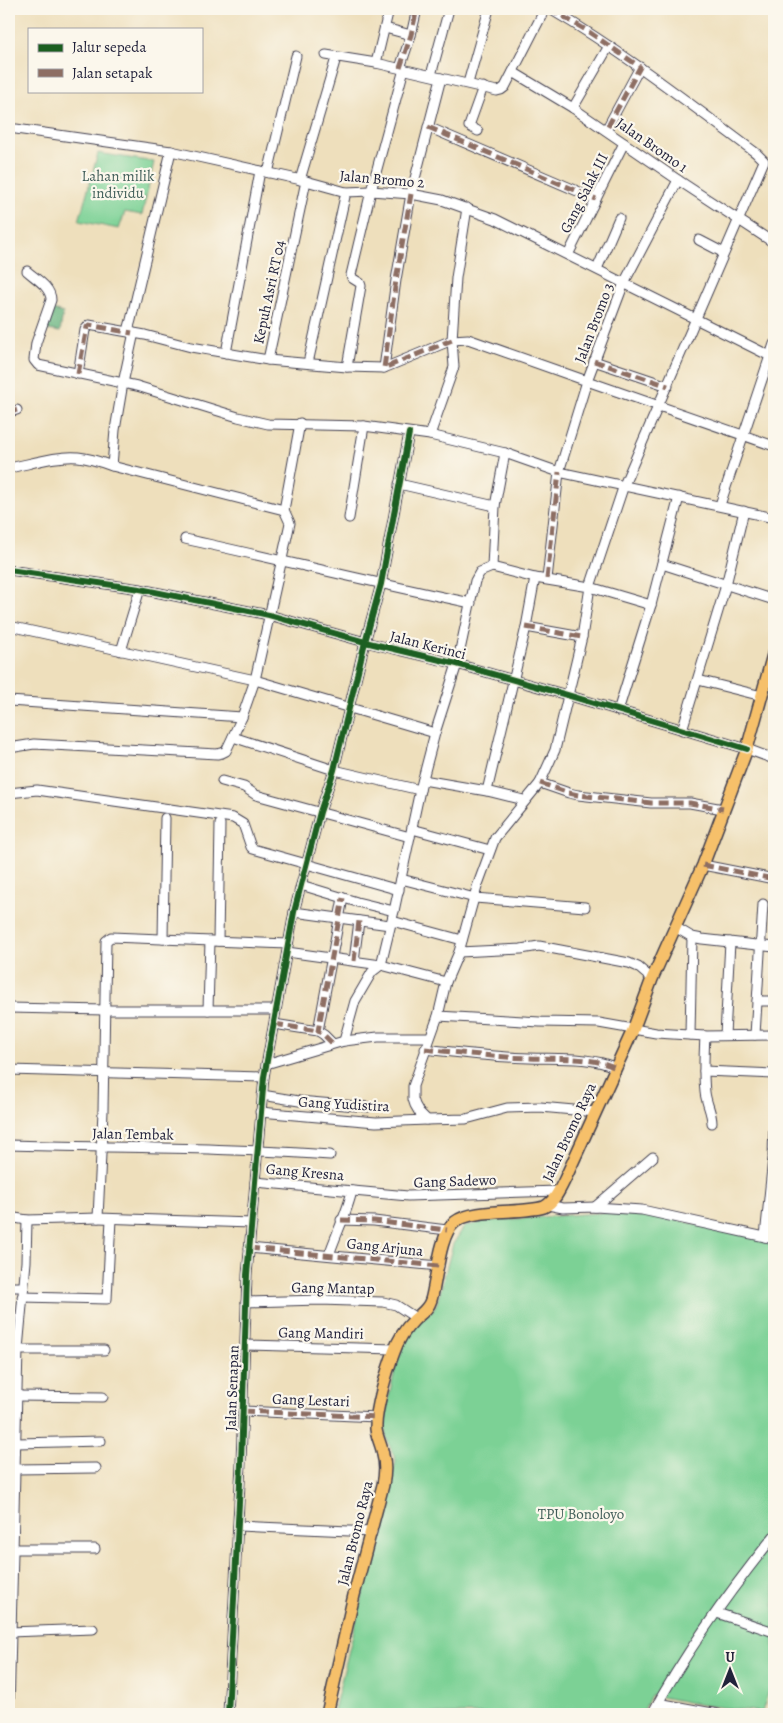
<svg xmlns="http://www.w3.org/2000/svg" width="783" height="1723" font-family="Alegreya,serif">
	<rect width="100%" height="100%" fill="#fbf7ec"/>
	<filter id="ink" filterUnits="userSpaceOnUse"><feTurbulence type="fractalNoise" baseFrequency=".02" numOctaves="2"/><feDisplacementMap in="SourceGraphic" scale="10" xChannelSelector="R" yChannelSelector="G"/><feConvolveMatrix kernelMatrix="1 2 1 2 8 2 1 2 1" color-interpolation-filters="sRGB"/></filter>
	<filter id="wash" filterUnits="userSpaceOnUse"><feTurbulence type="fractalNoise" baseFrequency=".0096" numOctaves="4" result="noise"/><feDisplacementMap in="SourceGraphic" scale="20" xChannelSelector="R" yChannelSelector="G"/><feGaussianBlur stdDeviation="1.12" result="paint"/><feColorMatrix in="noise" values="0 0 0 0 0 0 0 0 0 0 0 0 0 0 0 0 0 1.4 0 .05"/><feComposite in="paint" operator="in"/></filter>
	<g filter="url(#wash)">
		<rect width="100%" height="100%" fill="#eedfbc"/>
		<!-- green -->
		<g fill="#7cd195" stroke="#4f7a68">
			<polygon points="98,153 154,162 142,215 125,212 119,229 79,221"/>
			<path d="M612,1212l53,5 109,25v434l-12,36 -60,-7 -51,-10 -9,19h-309l63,-253c-3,-8 -8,-17 -10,-25 -5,-21 15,-97 28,-112 8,-9 17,-9 23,-21l16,-59 11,-17 21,-6z"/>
		</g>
		<!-- forest -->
		<polygon fill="#65b37e" stroke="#446a5c" points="49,309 63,313 60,332 42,329"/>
	</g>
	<g filter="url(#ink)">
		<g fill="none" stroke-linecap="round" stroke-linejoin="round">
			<defs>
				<g id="minor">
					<polyline points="389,9 376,63 497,91 501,90 505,87 545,9"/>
					<path d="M550,9c72,42 139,94 206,144l8,8 -140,324 -34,102 61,18"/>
					<polyline points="385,28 411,35"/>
					<polyline points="326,55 376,63"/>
					<polyline points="400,68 411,35 417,9"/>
					<polyline points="513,72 573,108 678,180 774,243"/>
					<polyline points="431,75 449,9"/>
					<polyline points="468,83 489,9"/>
					<polyline points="573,108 609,46"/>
					<polyline points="428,127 596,199"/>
					<polyline points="16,129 171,151 306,181 346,192 371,191 411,194 442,200 495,219 774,358"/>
					<polyline points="606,130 640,67"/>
					<polyline points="478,131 469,126 483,87"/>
					<polyline points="268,173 296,56"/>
					<polyline points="300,180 336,58"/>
					<polyline points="678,180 624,283 587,381 774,446"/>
					<polyline points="699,240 724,253"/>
					<polyline points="568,255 624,143"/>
					<polyline points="597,269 619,218"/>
					<path d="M27,271c9,8 24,16 24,29l-15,43 -2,17 4,5 99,21 101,31 30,7 96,2 66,9 24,-68 -2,-27 4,-62 11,-70"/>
					<polyline points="226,353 260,171"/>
					<polyline points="268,360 347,367 384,368 452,340 468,339 587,381 559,472 547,579"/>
					<polyline points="594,361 668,386"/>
					<polyline points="308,363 346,192"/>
					<polyline points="347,367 361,286 360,283 352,278 351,275 371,191 404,69"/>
					<polyline points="384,368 396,280 411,194 441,78"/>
					<polyline points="78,374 85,330 89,325 145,335 191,347 268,360 306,181"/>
					<polyline points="9,412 17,410"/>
					<polyline points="430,435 505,453 559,472 774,518"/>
					<polyline points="112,466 115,430 123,383 133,337 129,327 131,320 171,151"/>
					<path d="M9,468c21,-4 49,-13 69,-11 12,1 23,5 34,9l172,44"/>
					<polyline points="399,484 495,506"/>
					<polyline points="720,505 774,344"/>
					<polyline points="349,518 364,426"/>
					<path d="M185,539c96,21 190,44 286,64"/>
					<polyline points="662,564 774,600"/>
					<polyline points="492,567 535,578 526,627 487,791 524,800"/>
					<polyline points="9,570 140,589 269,615 365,642 457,664 567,695 747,749 774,759"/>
					<polyline points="535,578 590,587 582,637 555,750 540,783 495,838 477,887 459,952 446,982 438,1016 413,1086 413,1099 415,1105 419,1112 427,1120 466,1119 507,1108 540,1107 596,1112"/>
					<polyline points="9,626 255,680 435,733"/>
					<polyline points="526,627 582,637"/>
					<polyline points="121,651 140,589"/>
					<polyline points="698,680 762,696"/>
					<polyline points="9,701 242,717"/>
					<polyline points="618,711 651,605 679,497"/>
					<polyline points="682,730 726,585 744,511"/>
					<polyline points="233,737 334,770 420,790"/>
					<polyline points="9,748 34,744 217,754 222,753 226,751 242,717 255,680 290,523 284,510 300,423"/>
					<polyline points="423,780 487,791"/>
					<polyline points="222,781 244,787 256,795 410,837"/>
					<polyline points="540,783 569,793 578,795 651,803 690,803 723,809"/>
					<polyline points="9,793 37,790 233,818 243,824 251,847 253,849 399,890"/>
					<polyline points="412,829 490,850"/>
					<polyline points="703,865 774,879"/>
					<polyline points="401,879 475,898 585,907"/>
					<polyline points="301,885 357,902 394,911"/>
					<polyline points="294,912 390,925"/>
					<polyline points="392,921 462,940"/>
					<polyline points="675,927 692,937 702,939 774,947"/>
					<polyline points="163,939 165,818"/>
					<polyline points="218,941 220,824"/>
					<polyline points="287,952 381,965 446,982"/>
					<polyline points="459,952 521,949 539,946 629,963 638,967 652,979"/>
					<polyline points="354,961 359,921"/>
					<polyline points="757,1001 774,1001"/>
					<polyline points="9,1008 105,1010 275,1010"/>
					<polyline points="208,1010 210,941"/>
					<polyline points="438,1016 540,1022 599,1023 656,1033 705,1036 774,1035"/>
					<polyline points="274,1024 318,1031"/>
					<polyline points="690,1035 692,937"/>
					<polyline points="725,1035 730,942"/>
					<polyline points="755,1035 763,904"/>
					<path d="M705,1036c-1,18 -2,37 0,56 1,11 7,20 7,31"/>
					<polyline points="344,1041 355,1001 372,972 381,965 394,911 420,790 435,733 457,664 475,581 480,572 492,567 495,506 505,453"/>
					<polyline points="332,1043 324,1035 318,1031 343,898"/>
					<path d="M425,1049c35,4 69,8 104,9 26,1 63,-2 87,10"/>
					<polyline points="266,1064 344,1041 378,1037 429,1037"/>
					<polyline points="9,1070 264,1077"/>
					<polyline points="704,1071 774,1074"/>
					<polyline points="262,1095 299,1101 368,1107"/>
					<polyline points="260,1112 376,1122 427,1120"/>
					<path d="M9,1145c107,3 214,2 321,10"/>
					<polyline points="255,1182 408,1196 558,1191"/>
					<polyline points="548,1205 563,1208 595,1207 642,1210 774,1239"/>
					<polyline points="595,1207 653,1157"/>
					<polyline points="9,1217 27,1220 26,1262 18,1349 9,1714"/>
					<polyline points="27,1220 98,1218"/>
					<polyline points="341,1220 374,1221 447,1230"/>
					<polyline points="252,1223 98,1218 103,1111 106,941 111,937 288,944"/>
					<polyline points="765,1237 773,1158 774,1118"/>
					<polyline points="249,1248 439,1266"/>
					<path d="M329,1255c7,-21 18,-42 23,-64"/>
					<polyline points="9,1287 22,1287"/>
					<polyline points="22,1297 107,1299 111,1219"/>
					<polyline points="246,1302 320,1300 383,1302 396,1305 416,1318"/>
					<polyline points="246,1345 395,1349"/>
					<polyline points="9,1350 104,1350"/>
					<polyline points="17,1396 103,1397"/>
					<polyline points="243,1411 377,1417"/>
					<polyline points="17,1443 101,1441"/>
					<polyline points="15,1469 96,1468"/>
					<polyline points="238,1526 372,1532"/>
					<polyline points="14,1549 95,1549"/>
					<polyline points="717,1613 774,1632"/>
					<polyline points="9,1632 93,1629"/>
					<polyline points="658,1703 718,1714"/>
					<polyline points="228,1714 241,1464 247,1275 264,1077 294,912 320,812 334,770 365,642 381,584 409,433"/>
					<path d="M652,1714c34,-63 77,-122 122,-178"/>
				</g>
				<path id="major" d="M327,1714l27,-119 29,-110c2,-10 3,-20 0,-30 -1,-9 -6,-17 -7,-26 -1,-18 11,-59 18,-77 4,-12 11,-23 20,-32 7,-7 14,-10 17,-20 6,-20 8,-66 24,-78 18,-14 66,-8 89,-15 11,-5 17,-20 22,-30l67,-147 19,-51 51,-114 44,-116 27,-98"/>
			</defs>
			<!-- minor casing -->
			<use href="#minor" stroke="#413e4e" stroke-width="11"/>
			<!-- major casing -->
			<use href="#major" stroke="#413e4e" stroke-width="14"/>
			<!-- minor -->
			<use href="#minor" stroke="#fff" stroke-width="9"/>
			<!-- major -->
			<use href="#major" stroke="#f6c06b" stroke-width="11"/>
			<!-- quiet -->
			<g stroke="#8d6e63" stroke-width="5" stroke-dasharray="10 5" stroke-linecap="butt">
				<polyline points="550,9 586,30 640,67 606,130"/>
				<polyline points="400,68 411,35 417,9"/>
				<polyline points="428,127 596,199"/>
				<polyline points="411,194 396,280 384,368 452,340"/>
				<polyline points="594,361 668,386"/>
				<polyline points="78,374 87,327 89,325 132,333"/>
				<polyline points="9,412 17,410"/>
				<polyline points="547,579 559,472"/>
				<polyline points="526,627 582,637"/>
				<polyline points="540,783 569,793 578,795 651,803 690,803 723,809"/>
				<polyline points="703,865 774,879"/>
				<polyline points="354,961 359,921"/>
				<polyline points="274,1024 318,1031"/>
				<polyline points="332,1043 324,1035 318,1031 343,898"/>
				<path d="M425,1049c35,4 69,8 104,9 26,1 63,-2 87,10"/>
				<polyline points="341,1220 374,1221 447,1230"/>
				<polyline points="249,1248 439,1266"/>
				<polyline points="243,1411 377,1417"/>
			</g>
			<defs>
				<g id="cycleway">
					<polyline points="9,570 140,589 269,615 365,642 457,664 567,695 747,749"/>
					<polyline points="228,1714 241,1464 247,1275 264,1077 294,912 320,812 334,770 365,642 381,584 409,433"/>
				</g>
			</defs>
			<!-- cycleway casing -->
			<use href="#cycleway" stroke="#fbf7ec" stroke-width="9"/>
			<!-- cycleway -->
			<use href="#cycleway" stroke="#1b5e20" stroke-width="6"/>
		</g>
	</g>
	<g text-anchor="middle" stroke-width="4.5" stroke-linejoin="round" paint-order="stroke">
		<!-- street labels -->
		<g font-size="15" fill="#22223b" stroke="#fbf7ec">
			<text transform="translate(652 145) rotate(35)" y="5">Jalan Bromo 1</text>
			<text transform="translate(382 179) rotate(5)" y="5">Jalan Bromo 2</text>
			<text transform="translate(584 193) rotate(-63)" y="5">Gang Salak III</text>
			<text transform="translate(269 292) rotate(-78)" y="5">Kepuh Asri RT 04</text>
			<text transform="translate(594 323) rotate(-69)" y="5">Jalan Bromo 3</text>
			<text transform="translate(428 645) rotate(14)" y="5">Jalan Kerinci</text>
			<text transform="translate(344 1104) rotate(3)" y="5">Gang Yudistira</text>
			<text transform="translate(569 1132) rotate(-65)" y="5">Jalan Bromo Raya</text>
			<text transform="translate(133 1134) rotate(1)" y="5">Jalan Tembak</text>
			<text transform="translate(305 1172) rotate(5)" y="5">Gang Kresna</text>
			<text transform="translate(455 1181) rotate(-2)" y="5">Gang Sadewo</text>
			<text transform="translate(385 1247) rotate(6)" y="5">Gang Arjuna</text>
			<text transform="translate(333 1288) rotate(1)" y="5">Gang Mantap</text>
			<text transform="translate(321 1333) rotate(1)" y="5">Gang Mandiri</text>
			<text transform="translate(232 1388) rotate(-88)" y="5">Jalan Senapan</text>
			<text transform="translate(311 1400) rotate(2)" y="5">Gang Lestari</text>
			<text transform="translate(355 1533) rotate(-76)" y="5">Jalan Bromo Raya</text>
		</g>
		<!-- park labels -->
		<g font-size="15" fill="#425f5a" stroke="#fbf7ec">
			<text x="118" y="181">Lahan milik<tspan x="118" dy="17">individu</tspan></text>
			<text x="581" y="1519">TPU Bonoloyo</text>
		</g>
	</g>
	<!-- margin -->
	<rect width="783" height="1723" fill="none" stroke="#fbf7ec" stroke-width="30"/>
	<!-- legend -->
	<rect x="28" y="28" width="175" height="65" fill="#fbf7ec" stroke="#a4a2a5"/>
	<rect x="38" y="44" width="25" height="8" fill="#1b5e20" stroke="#a4a2a5"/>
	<text x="72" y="52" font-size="15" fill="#22223b">Jalur sepeda</text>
	<rect x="38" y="69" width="25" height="8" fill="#8d6e63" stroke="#a4a2a5"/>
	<text x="72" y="78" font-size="15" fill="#22223b">Jalan setapak</text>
	<!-- north arrow -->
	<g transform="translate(730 1670)" stroke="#fbf7ec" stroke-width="4" paint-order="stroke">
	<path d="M0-4L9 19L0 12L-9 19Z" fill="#22223b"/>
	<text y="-8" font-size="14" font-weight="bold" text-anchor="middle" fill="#22223b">U</text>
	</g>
</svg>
